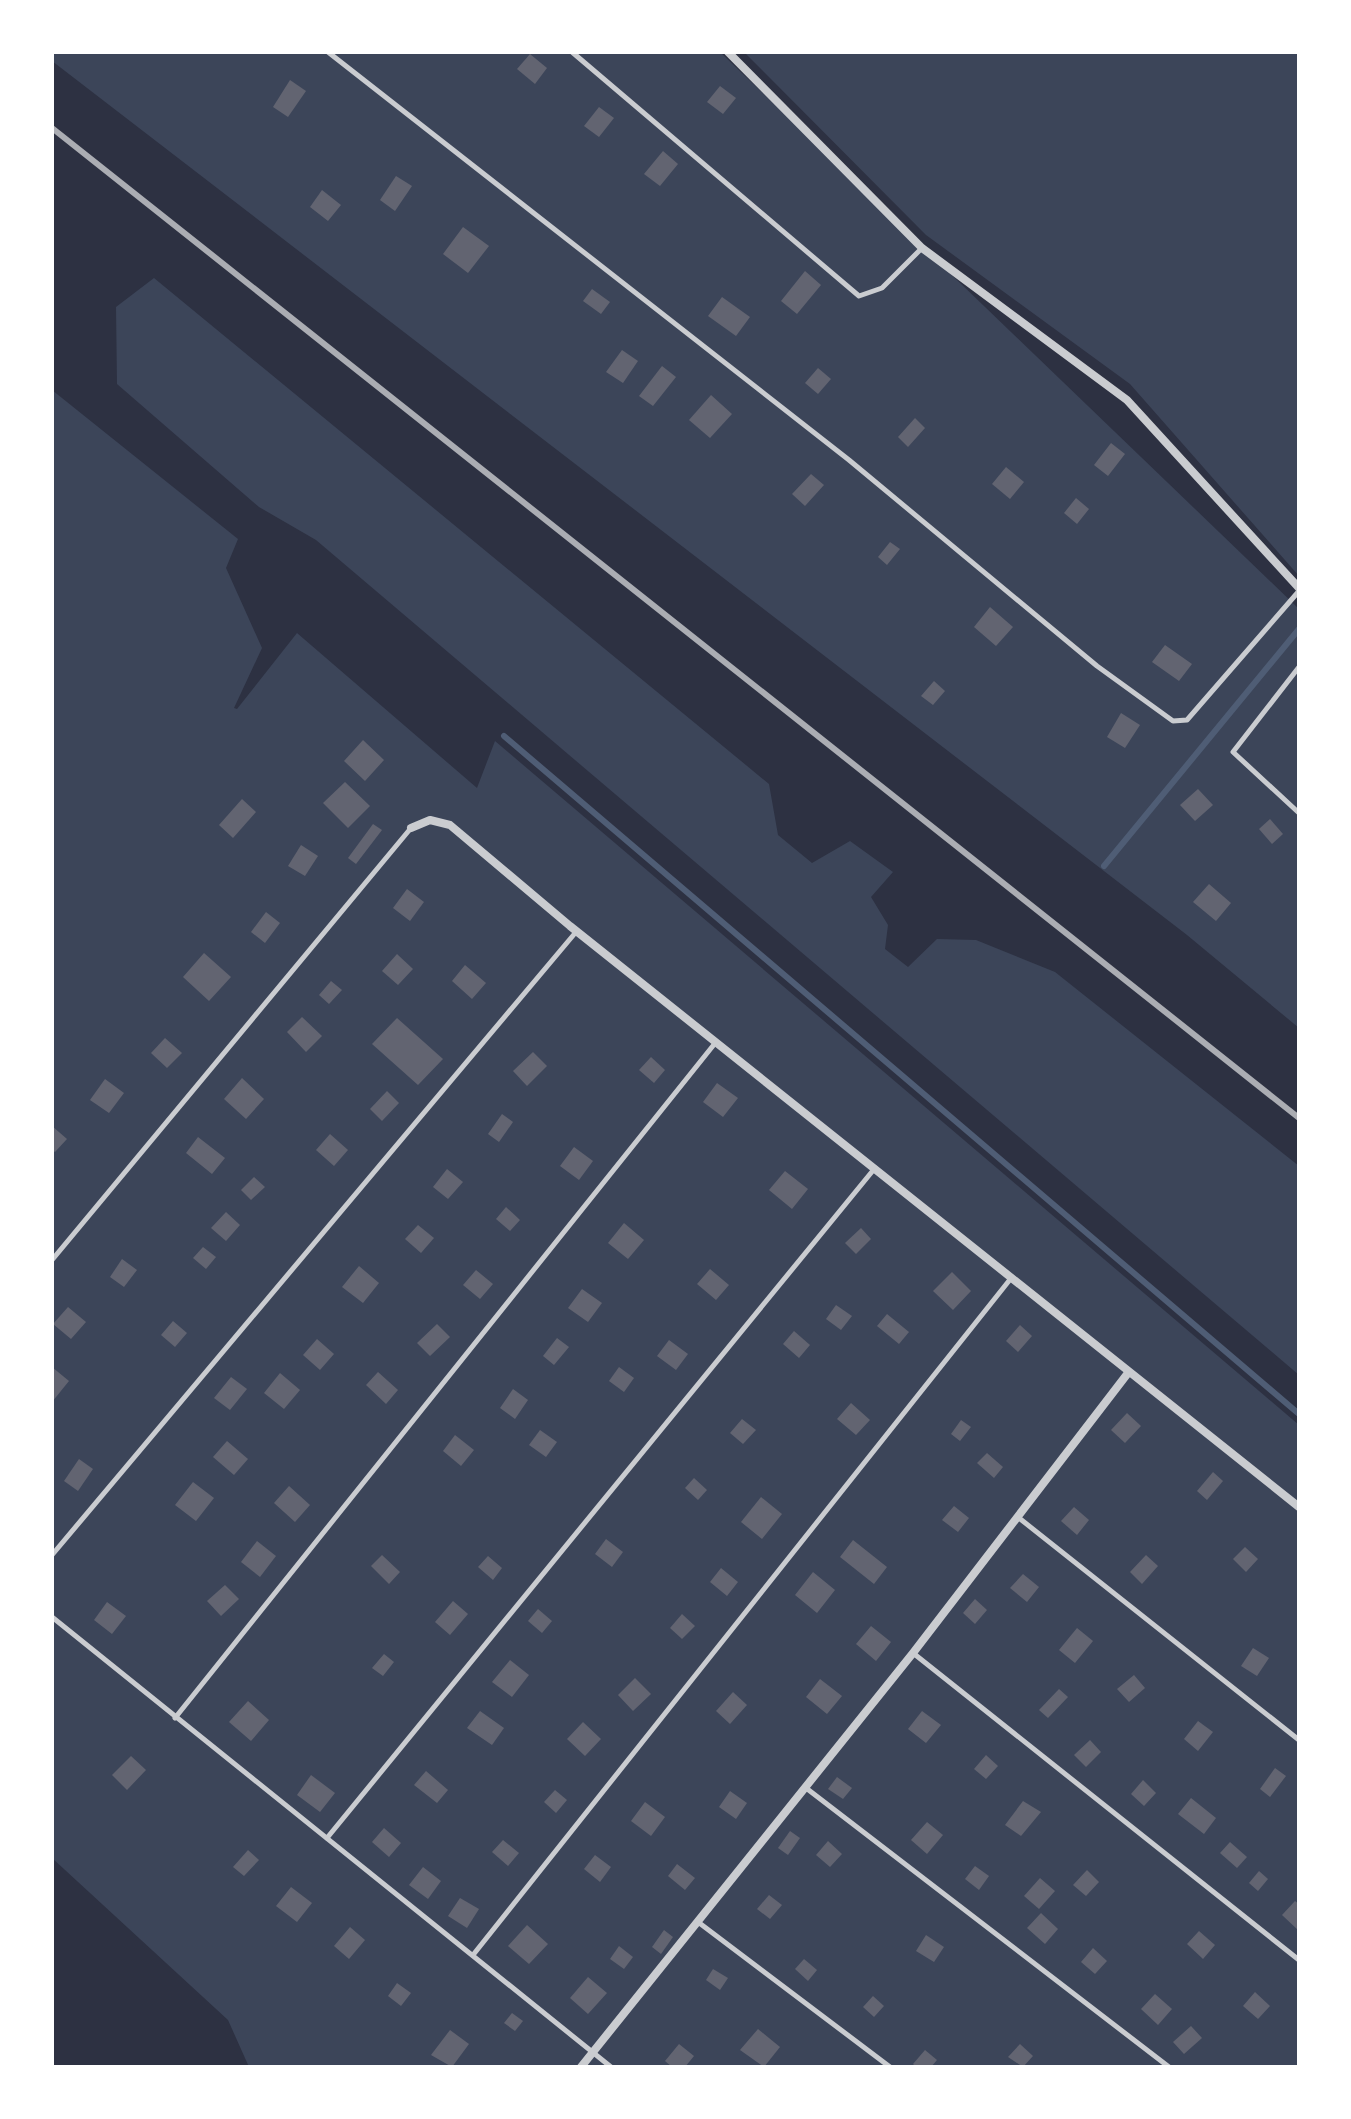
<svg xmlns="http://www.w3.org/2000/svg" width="1351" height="2119" font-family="'Nunito Sans',sans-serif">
	<rect width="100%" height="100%" fill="#2d3142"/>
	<!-- green -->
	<g fill="#3c4559">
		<polygon points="52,52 720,52 1299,609 1299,1028 1187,935 52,61"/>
		<polygon points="744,52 1299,52 1299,576 1130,384 926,235"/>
		<polygon points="154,278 769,784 778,835 812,863 850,841 893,872 871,897 888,925 885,949 908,967 937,939 976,940 1055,972 1299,1166 1299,1375 316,540 259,507 117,384 116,307"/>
		<polygon points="52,390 238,539 226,568 262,648 234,708 237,709 297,633 477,788 495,741 1299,1425 1299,2067 249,2067 228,2020 52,1858"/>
	</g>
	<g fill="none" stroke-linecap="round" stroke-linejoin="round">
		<!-- stream -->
		<g stroke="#4f5d75" stroke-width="6">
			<polyline points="504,736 1299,1414"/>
			<polyline points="1104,866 1299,629"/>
		</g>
	</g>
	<!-- building -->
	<g fill="#626471">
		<polygon points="530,54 547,68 535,84 517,69"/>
		<polygon points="290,80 306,91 288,117 273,107"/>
		<polygon points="720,86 736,98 723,114 707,102"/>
		<polygon points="599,107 614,118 599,137 584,126"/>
		<polygon points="663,151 678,164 660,186 644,174"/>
		<polygon points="396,176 412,186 395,211 380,200"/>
		<polygon points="322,190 341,205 328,221 310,207"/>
		<polygon points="463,227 489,246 468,273 443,254"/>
		<polygon points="805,271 821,285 797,314 781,301"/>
		<polygon points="592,289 610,302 601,314 583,301"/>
		<polygon points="722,297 750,317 736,336 708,316"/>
		<polygon points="622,350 638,361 623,383 606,372"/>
		<polygon points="662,366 676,377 653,406 639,396"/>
		<polygon points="818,368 831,379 818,394 805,383"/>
		<polygon points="711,395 732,414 710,438 689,420"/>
		<polygon points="915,418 925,428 908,447 898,437"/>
		<polygon points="1111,443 1125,454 1108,476 1094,465"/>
		<polygon points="1006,467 1024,482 1010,499 992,484"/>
		<polygon points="811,474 824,485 805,506 792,494"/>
		<polygon points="1076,498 1089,509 1077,524 1064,513"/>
		<polygon points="890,542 900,549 887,565 878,557"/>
		<polygon points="990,607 1013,627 996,646 974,627"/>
		<polygon points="1165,645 1192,664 1179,681 1152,662"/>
		<polygon points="934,681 945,691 933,705 921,696"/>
		<polygon points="1121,713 1140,725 1125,748 1107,737"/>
		<polygon points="363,740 384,760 365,781 344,761"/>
		<polygon points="345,782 370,806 348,828 323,803"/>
		<polygon points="1198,789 1213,805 1195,821 1180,805"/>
		<polygon points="242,799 256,812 233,838 219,825"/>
		<polygon points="1270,819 1283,834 1272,844 1259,829"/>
		<polygon points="373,824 382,830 356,864 348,858"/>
		<polygon points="301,845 318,856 305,876 288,866"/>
		<polygon points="1209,884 1231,903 1216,921 1193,902"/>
		<polygon points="407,889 424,902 410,921 393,908"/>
		<polygon points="266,912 280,923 265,943 251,932"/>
		<polygon points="204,953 231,977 209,1001 183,977"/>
		<polygon points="397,954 413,969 398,985 382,971"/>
		<polygon points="465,965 486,983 472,999 452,981"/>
		<polygon points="331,981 342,990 329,1004 319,995"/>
		<polygon points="302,1017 322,1036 306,1052 287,1032"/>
		<polygon points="397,1018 443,1059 418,1085 372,1044"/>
		<polygon points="165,1038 182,1053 167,1068 151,1053"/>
		<polygon points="533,1052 547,1066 527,1086 513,1071"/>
		<polygon points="651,1057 665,1070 654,1083 639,1070"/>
		<polygon points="242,1078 264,1099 246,1119 224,1099"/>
		<polygon points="105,1079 124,1093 109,1113 90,1100"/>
		<polygon points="717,1083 738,1098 723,1117 703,1102"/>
		<polygon points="387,1091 399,1103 382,1121 370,1109"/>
		<polygon points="502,1114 513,1122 499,1142 488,1134"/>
		<polygon points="52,1126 67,1139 55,1152 52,1150"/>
		<polygon points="330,1134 348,1150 334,1166 316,1150"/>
		<polygon points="198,1137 225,1158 212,1174 186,1153"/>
		<polygon points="574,1147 593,1161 579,1180 560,1166"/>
		<polygon points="447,1169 463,1182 448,1199 433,1187"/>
		<polygon points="785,1171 808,1189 792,1209 769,1190"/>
		<polygon points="254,1177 265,1187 251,1200 241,1190"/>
		<polygon points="506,1207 520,1220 510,1231 496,1219"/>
		<polygon points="226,1212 240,1225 226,1241 211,1228"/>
		<polygon points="624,1223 644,1240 628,1259 608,1243"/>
		<polygon points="418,1225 434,1238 421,1253 405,1239"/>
		<polygon points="861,1228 871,1239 856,1254 845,1243"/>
		<polygon points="203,1247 216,1257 206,1269 193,1258"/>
		<polygon points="122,1259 137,1270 124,1287 110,1277"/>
		<polygon points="359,1266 379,1283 363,1303 342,1287"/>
		<polygon points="710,1269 729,1285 716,1300 697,1284"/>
		<polygon points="476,1270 493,1284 480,1299 463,1285"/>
		<polygon points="952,1272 971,1291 953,1310 933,1291"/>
		<polygon points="582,1289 602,1303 588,1322 568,1308"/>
		<polygon points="836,1305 852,1316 841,1330 826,1319"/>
		<polygon points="68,1307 86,1322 71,1339 53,1324"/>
		<polygon points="887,1314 909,1332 899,1344 877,1326"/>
		<polygon points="173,1321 187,1333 175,1347 161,1335"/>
		<polygon points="437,1324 450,1337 430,1356 417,1343"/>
		<polygon points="1020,1325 1032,1336 1018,1352 1006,1341"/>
		<polygon points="794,1331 810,1345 799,1358 783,1344"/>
		<polygon points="557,1338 569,1347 554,1365 543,1356"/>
		<polygon points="317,1339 334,1354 320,1370 303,1355"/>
		<polygon points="669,1340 688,1354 676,1370 657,1356"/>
		<polygon points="52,1367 69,1381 52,1402"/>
		<polygon points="619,1367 634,1378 624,1392 609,1381"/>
		<polygon points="378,1372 398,1390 386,1404 366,1385"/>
		<polygon points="280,1373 300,1390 284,1409 264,1393"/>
		<polygon points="231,1377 247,1389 230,1410 214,1398"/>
		<polygon points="513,1389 528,1400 515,1419 500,1408"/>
		<polygon points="851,1403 870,1420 856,1435 837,1419"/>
		<polygon points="1127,1413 1141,1426 1125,1443 1111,1430"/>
		<polygon points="742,1419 756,1430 743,1444 730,1433"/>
		<polygon points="961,1420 971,1427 960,1441 951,1434"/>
		<polygon points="540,1430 557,1442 546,1457 529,1445"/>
		<polygon points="455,1435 474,1450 461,1466 443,1451"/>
		<polygon points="227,1441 248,1459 234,1475 213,1457"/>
		<polygon points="987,1453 1003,1467 994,1478 977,1463"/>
		<polygon points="79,1459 93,1469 78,1491 64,1481"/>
		<polygon points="1213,1472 1223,1481 1207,1500 1197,1491"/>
		<polygon points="694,1478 707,1490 698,1500 685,1488"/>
		<polygon points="193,1482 214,1498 196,1521 175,1505"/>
		<polygon points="289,1486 310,1505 295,1522 274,1503"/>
		<polygon points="761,1497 782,1514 762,1539 741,1522"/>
		<polygon points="954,1506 969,1518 958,1532 942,1520"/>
		<polygon points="1074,1507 1089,1520 1077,1535 1061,1521"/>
		<polygon points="606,1539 623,1552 612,1567 595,1554"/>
		<polygon points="853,1540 887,1567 874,1584 840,1557"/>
		<polygon points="257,1541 276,1556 260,1577 241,1562"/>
		<polygon points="1245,1547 1258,1559 1246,1572 1233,1559"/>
		<polygon points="382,1555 400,1572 389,1584 371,1566"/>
		<polygon points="1146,1555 1158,1566 1142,1584 1130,1572"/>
		<polygon points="488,1556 502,1568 493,1580 478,1567"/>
		<polygon points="721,1568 738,1582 727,1596 710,1582"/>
		<polygon points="813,1572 835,1590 817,1613 795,1595"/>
		<polygon points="1023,1574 1039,1587 1027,1602 1010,1588"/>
		<polygon points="225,1585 239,1599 221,1616 207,1601"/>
		<polygon points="975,1599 987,1610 975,1624 963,1613"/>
		<polygon points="453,1601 468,1614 450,1635 435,1622"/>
		<polygon points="107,1602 126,1616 112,1634 94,1620"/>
		<polygon points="538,1609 552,1621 542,1633 528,1621"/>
		<polygon points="682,1614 695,1626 682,1639 670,1628"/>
		<polygon points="871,1626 891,1642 876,1661 856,1644"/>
		<polygon points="1077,1628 1093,1641 1075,1663 1059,1650"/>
		<polygon points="1253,1648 1269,1658 1257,1676 1241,1666"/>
		<polygon points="384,1654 394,1662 383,1676 372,1668"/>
		<polygon points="510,1660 529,1675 512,1697 492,1682"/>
		<polygon points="1134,1675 1145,1688 1129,1702 1117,1689"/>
		<polygon points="635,1678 651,1694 633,1711 618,1695"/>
		<polygon points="820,1679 842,1696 827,1714 806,1697"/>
		<polygon points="1059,1689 1068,1697 1048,1718 1039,1710"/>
		<polygon points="733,1692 747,1705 730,1724 716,1711"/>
		<polygon points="248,1701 269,1720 251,1741 229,1722"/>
		<polygon points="480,1711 504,1728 492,1745 467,1728"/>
		<polygon points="922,1711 941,1725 926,1743 908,1729"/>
		<polygon points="1198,1721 1213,1732 1198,1751 1184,1739"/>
		<polygon points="583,1722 601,1739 585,1756 567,1739"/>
		<polygon points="1090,1740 1101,1752 1086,1767 1074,1755"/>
		<polygon points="986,1755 998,1766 986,1779 974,1769"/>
		<polygon points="131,1756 146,1770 127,1790 112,1775"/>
		<polygon points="1275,1768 1286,1776 1270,1797 1260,1789"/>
		<polygon points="426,1771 448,1790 437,1803 414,1785"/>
		<polygon points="311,1775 335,1793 320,1812 297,1795"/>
		<polygon points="837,1777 852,1788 843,1799 828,1789"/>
		<polygon points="1143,1780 1156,1793 1144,1806 1131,1794"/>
		<polygon points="555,1790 567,1800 556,1813 544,1802"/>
		<polygon points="730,1791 747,1803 736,1819 719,1807"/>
		<polygon points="1191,1798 1216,1818 1204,1834 1178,1814"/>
		<polygon points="1023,1801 1041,1812 1021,1836 1005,1825"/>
		<polygon points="645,1802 665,1817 651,1836 631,1821"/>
		<polygon points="927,1822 943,1835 927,1854 911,1840"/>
		<polygon points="384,1828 401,1843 389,1857 372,1842"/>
		<polygon points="790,1831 800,1838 788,1855 778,1848"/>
		<polygon points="503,1840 519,1853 508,1866 492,1852"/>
		<polygon points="828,1841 842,1854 830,1867 816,1855"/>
		<polygon points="1230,1842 1247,1857 1237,1868 1220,1853"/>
		<polygon points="248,1850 259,1860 244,1876 233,1867"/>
		<polygon points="595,1855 611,1867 600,1882 584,1869"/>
		<polygon points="677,1864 695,1878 685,1890 668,1876"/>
		<polygon points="975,1866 989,1876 979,1890 965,1879"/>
		<polygon points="423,1867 441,1881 428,1899 409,1885"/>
		<polygon points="1087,1870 1099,1882 1086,1896 1073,1885"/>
		<polygon points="1259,1871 1268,1879 1258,1891 1249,1883"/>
		<polygon points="1040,1878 1055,1891 1039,1909 1024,1896"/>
		<polygon points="291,1887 312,1903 297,1922 276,1906"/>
		<polygon points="769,1895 782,1905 770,1919 757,1909"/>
		<polygon points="460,1898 479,1909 467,1928 448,1916"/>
		<polygon points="1295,1901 1299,1904 1299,1931 1282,1915"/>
		<polygon points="1041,1913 1058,1929 1045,1944 1027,1928"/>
		<polygon points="527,1925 548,1944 529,1964 508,1946"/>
		<polygon points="350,1927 365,1940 349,1959 334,1946"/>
		<polygon points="664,1930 673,1937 661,1954 652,1947"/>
		<polygon points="1199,1931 1215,1945 1203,1959 1187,1944"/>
		<polygon points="926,1935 944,1947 934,1962 916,1951"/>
		<polygon points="619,1946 633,1957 624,1969 610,1959"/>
		<polygon points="1093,1948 1107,1961 1095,1974 1081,1962"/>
		<polygon points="804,1959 817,1970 808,1981 795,1969"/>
		<polygon points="713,1969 728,1978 720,1990 706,1980"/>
		<polygon points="588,1977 607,1993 588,2014 570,1998"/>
		<polygon points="397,1983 411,1993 401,2006 388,1996"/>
		<polygon points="1255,1992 1270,2006 1258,2019 1243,2006"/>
		<polygon points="1155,1994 1172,2009 1158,2025 1141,2009"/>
		<polygon points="873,1996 884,2006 874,2017 863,2007"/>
		<polygon points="512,2013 523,2021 515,2031 504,2023"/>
		<polygon points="1191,2026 1202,2038 1184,2054 1173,2042"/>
		<polygon points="758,2029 780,2047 764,2067 740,2050"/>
		<polygon points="450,2030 469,2044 452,2067 431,2055"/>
		<polygon points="679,2044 694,2056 685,2067 672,2067 665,2061"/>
		<polygon points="1020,2044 1033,2056 1023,2067 1008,2057"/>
		<polygon points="925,2050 937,2060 931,2067 916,2067 913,2064"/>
	</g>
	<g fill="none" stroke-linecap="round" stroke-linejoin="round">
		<!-- service -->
		<g stroke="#caccd0" stroke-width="5">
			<polyline points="328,52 849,460 1097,666 1173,721 1187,720 1299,591"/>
			<polyline points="572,52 859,296 882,288 922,248"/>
			<polyline points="1299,667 1233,752 1299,813"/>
			<polyline points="52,1260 411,828"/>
			<polyline points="1019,1518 1299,1740"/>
			<polyline points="52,1555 576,932"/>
			<polyline points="52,1617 611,2067"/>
			<polyline points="913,1653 1299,1960"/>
			<polyline points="175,1718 716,1042"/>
			<polyline points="806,1788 1169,2067"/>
			<polyline points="327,1838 875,1168"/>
			<polyline points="698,1922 890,2067"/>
			<polyline points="473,1955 1012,1277"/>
		</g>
		<!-- minor -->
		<g stroke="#caccd0" stroke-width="8">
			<polyline points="728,52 922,248 1127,400 1299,588"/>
			<polyline points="411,828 430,820 450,825 570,926 1299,1507"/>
			<polyline points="581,2067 913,1653 1128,1373"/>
		</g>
		<!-- rail -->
		<polyline stroke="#abadb3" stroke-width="6" points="52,128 1299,1118"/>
	</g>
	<!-- border -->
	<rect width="1351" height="2119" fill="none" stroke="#ffffff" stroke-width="108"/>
</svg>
